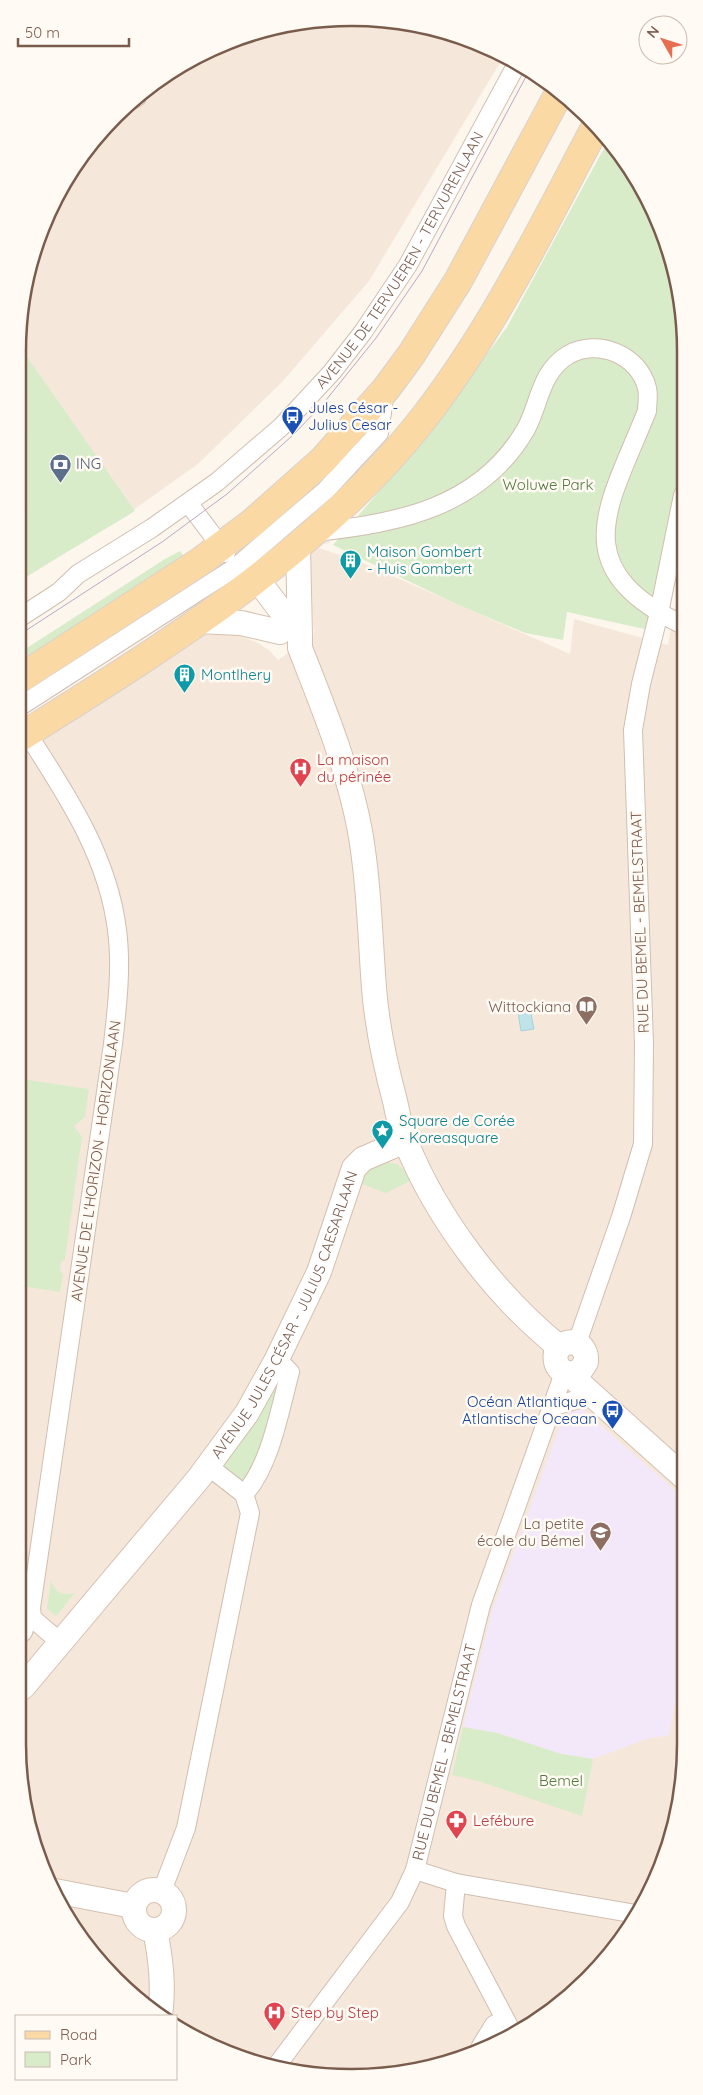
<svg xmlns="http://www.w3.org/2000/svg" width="703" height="2095" font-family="Quicksand,sans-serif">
	<rect width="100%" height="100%" fill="#fdf6ec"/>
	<!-- residential -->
	<g fill="#f5e8da">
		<polygon points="373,18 438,29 504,56 369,281 283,381 198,464 136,508 19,582 18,352 29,265 52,204 86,148 131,101 184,62 244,35 308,20"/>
		<polygon points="328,541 330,541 329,543 323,544 319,548 363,563 570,654 574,619 668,645 683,567 685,1743 674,1830 629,1929 587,1980 537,2021 438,2066 374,2077 308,2075 204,2043 176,2026 176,2016 161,2016 148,2008 101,1964 43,1871 24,1808 19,751 27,752 31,756 42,747 41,742 44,733 194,635 236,634 258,643 270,651 278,660 314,635 307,554 320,542"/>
	</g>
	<!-- education -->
	<polygon fill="#f3e8fa" points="582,1409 685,1499 685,1661 679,1681 669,1735 646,1739 593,1759 561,1754 497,1733 463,1727 492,1611 561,1423 564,1415 569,1412"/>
	<!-- green -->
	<g fill="#d8ecc9">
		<polygon points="608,141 660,223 683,308 683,513 649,630 567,612 563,640 525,633 454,603 333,545 424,439 507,327"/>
		<polygon points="18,344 135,511 19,581 18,352"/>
		<polygon points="180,551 185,559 19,667 19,653 165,559"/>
		<polygon points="21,1079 89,1089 85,1117 74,1126 82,1137 65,1259 61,1262 60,1271 63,1275 60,1292 22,1286"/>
		<polygon points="386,1162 397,1164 414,1179 386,1193 357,1182 372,1167"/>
		<polygon points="283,1373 255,1479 244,1487 218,1467"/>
		<path d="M51,1580c5,13 10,16 24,13l-19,23 -9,-7z"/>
		<polygon points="463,1727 497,1733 561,1754 593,1759 582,1816 478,1781 452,1775"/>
	</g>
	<!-- water -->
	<polygon fill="#bfe3e8" stroke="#a5d3da" points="529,1004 534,1029 521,1031 517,1006"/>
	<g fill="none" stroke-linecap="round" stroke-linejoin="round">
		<defs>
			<g id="street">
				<polyline points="134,99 137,97"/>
				<polyline points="189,504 226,553"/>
				<path d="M315,532c83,-8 166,-25 211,-103 14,-26 14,-57 42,-74 30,-17 71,0 79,33 2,8 0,16 0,23 -38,95 -84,156 36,214"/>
				<path id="s1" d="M19,618l40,-26 19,-18 74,-46 65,-46 64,-55 51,-55 31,-40 45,-67 110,-203"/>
				<polyline points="19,707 236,567 326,490 379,433 385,391"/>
				<path d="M27,733c39,61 81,123 90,197 5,38 0,77 -4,114l-82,564 1,10 28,24"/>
				<polyline points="577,1343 621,1217 643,1144 644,1044 633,730 641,684 659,613 683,495"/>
				<polyline points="552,1407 575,1400 593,1397"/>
				<path d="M244,1494c26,-27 36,-85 46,-122l-13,-13"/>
				<polyline points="23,1632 31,1608"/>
				<polyline points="415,1870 456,1883 636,1914"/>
				<polyline points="456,1883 453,1916 456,1926 512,2032"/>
				<polyline points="162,1891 186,1828 250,1513 244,1494 208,1466"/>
				<polyline points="481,2046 494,2025 505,2019"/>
				<path id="s2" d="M277,2065l123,-163 15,-32 66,-265 83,-232"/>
			</g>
			<g id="secondary">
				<polyline points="298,546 300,636"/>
				<path d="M257,579l43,57v12c23,59 48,119 60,183 9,52 10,104 14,157 3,38 11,76 21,113 3,13 5,28 11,41 31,77 89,153 153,205"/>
				<polyline points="197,621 241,623 280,632"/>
				<path d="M569,1374l11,-3 6,-9c2,-20 -20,-27 -30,-10 -2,11 2,19 13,22l116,104"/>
				<path id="s3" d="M23,1687l176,-209 48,-65 30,-54 42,-87 35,-104 9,-9 42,-18"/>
				<circle cx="154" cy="1910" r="20"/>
				<polyline points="55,1891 133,1906"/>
				<path d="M155,1930c6,30 9,56 5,86"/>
			</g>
			<g id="primary">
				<polyline points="19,679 201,561 252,523 323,460 386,389 411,355 458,281 558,95"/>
				<path d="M19,738c143,-90 299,-185 404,-319 70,-90 120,-193 173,-293"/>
			</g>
		</defs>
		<!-- street casing -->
		<use href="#street" stroke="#d1beb0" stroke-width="20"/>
		<!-- secondary casing -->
		<use href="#secondary" stroke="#d6c0b0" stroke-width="26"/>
		<!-- primary casing -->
		<use href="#primary" stroke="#dad1cd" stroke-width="30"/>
		<!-- street -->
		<use href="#street" stroke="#fff" stroke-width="18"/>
		<!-- secondary -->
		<use href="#secondary" stroke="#fff" stroke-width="24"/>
		<!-- primary -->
		<use href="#primary" stroke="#fbd9a5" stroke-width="28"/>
		<!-- tram -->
		<polyline stroke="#b9a8c9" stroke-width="1" points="19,635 162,542 227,494 292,436 322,405 376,338 422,271 529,71"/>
	</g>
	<!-- icons -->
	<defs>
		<symbol id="bus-pin" viewBox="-11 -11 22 30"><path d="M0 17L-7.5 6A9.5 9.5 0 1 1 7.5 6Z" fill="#1a4fb4" stroke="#fffaf3"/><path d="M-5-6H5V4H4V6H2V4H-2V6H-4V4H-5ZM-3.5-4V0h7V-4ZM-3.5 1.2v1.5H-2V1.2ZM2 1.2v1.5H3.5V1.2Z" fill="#fff"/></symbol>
		<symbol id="bank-pin" viewBox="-11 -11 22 30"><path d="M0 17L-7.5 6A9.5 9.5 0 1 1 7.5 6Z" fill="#5c6f8a" stroke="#fffaf3"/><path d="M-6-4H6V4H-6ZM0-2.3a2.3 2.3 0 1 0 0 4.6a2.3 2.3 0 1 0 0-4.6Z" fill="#fff"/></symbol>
		<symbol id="building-pin" viewBox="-11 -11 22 30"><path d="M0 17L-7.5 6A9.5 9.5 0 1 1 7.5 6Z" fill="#0f9aa8" stroke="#fffaf3"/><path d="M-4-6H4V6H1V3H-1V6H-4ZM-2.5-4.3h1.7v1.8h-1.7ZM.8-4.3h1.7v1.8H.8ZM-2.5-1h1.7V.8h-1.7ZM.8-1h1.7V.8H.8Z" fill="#fff"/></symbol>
		<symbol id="hospital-pin" viewBox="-11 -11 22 30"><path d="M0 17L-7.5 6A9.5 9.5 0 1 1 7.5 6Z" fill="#e0444e" stroke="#fffaf3"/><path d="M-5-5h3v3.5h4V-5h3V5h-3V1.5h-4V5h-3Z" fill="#fff"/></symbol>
		<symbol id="library-pin" viewBox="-11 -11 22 30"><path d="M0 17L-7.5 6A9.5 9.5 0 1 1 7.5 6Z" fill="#8d6e63" stroke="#fffaf3"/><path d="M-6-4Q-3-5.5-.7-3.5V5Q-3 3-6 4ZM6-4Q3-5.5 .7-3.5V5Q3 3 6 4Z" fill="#fff"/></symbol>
		<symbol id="sight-pin" viewBox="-11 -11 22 30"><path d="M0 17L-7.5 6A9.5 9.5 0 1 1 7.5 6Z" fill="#0f9aa8" stroke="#fffaf3"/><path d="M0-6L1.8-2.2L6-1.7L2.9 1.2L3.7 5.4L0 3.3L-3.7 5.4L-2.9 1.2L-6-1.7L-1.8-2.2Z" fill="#fff"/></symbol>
		<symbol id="school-pin" viewBox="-11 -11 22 30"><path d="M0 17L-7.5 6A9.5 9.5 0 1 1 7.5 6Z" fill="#8d6e63" stroke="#fffaf3"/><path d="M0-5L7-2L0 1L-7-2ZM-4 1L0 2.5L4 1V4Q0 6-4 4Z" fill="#fff"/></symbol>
		<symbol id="pharmacy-pin" viewBox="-11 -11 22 30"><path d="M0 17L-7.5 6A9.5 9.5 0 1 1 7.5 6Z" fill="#e0444e" stroke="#fffaf3"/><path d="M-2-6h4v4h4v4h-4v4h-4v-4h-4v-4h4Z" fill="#fff"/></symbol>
	</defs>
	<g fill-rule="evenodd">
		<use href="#bus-pin" x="280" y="404" width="25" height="34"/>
		<use href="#bank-pin" x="48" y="452" width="25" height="34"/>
		<use href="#building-pin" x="338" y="548" width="25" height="34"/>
		<use href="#building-pin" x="172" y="662" width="25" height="34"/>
		<use href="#hospital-pin" x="288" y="756" width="25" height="34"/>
		<use href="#library-pin" x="574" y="994" width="25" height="34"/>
		<use href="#sight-pin" x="370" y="1118" width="25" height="34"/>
		<use href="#bus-pin" x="600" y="1398" width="25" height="34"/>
		<use href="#school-pin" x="588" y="1520" width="25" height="34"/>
		<use href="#pharmacy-pin" x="444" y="1808" width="25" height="34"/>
		<use href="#hospital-pin" x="262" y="2000" width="25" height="34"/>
	</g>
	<g text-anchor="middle" stroke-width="5" stroke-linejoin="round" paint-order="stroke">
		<!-- street labels -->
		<g font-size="15" fill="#7a5c4d" stroke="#fffaf3">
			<text dy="5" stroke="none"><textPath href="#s1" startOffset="531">AVENUE DE TERVUEREN - TERVURENLAAN</textPath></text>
			<text transform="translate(640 922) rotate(-92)" y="5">RUE DU BEMEL - BEMELSTRAAT</text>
			<text transform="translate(96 1161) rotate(-82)" y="5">AVENUE DE L'HORIZON - HORIZONLAAN</text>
			<text dy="5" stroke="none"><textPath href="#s3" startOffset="459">AVENUE JULES CÉSAR - JULIUS CAESARLAAN</textPath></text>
			<text dy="5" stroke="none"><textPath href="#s2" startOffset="361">RUE DU BEMEL - BEMELSTRAAT</textPath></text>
		</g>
		<!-- transit labels -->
		<g font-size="15" fill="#164399" stroke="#fffaf3" text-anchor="start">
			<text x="308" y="413">Jules César -<tspan x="308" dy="17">Julius Cesar</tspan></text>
			<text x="597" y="1407" text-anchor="end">Océan Atlantique -<tspan x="597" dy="17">Atlantische Oceaan</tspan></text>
		</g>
		<!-- service labels -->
		<g font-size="15" fill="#4e5e75" stroke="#fffaf3" text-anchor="start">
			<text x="76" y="469">ING</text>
		</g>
		<!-- park labels -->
		<g font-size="15" fill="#537a41" stroke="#fffaf3">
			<text x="548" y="490">Woluwe Park</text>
			<text x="561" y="1786">Bemel</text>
		</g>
		<!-- culture labels -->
		<g font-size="15" fill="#0d838f" stroke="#fffaf3" text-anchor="start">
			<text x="367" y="557">Maison Gombert<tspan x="367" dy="17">- Huis Gombert</tspan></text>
			<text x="201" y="680">Montlhery</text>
			<text x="399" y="1126">Square de Corée<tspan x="399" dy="17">- Koreasquare</tspan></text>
		</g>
		<!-- health labels -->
		<g font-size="15" fill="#be3a42" stroke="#fffaf3" text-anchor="start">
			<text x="317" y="765">La maison<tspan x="317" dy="17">du périnée</tspan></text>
			<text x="473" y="1826">Lefébure</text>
			<text x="291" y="2018">Step by Step</text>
		</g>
		<!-- education labels -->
		<g font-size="15" fill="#785e54" stroke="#fffaf3" text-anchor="end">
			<text x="571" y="1012">Wittockiana</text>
			<text x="584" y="1529">La petite<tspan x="584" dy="17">école du Bémel</tspan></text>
		</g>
	</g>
	<!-- crop -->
	<path d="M0 0H703V2095H0ZM351 26H352A325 325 0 0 1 677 351V1744A325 325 0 0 1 352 2069H351A325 325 0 0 1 26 1744V351A325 325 0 0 1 351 26Z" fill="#fffaf3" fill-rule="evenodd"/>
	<path fill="none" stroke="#7a5c4d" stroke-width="2.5" d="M351 26H352A325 325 0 0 1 677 351V1744A325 325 0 0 1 352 2069H351A325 325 0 0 1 26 1744V351A325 325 0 0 1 351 26Z"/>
	<!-- legend -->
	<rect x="15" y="2015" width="162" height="65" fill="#fffaf3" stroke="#cabbb1"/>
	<rect x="25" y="2031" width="25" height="8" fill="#fbd9a5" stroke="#cabbb1"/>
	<text x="60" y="2040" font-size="15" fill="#7a5c4d">Road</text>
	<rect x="25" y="2052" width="25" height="15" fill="#d8ecc9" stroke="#cabbb1"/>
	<text x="60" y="2065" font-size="15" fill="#7a5c4d">Park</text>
	<!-- north arrow -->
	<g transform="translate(663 40) rotate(309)"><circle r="24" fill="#fffaf3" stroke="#cabbb1"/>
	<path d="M0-4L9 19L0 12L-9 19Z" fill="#e76f51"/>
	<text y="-8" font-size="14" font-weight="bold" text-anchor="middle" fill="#7a5c4d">N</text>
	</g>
	<!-- scale -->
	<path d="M18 38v8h111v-8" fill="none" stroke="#7a5c4d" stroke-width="2.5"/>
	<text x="25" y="38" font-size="15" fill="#7a5c4d" stroke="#fffaf3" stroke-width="4" paint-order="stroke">50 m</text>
</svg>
